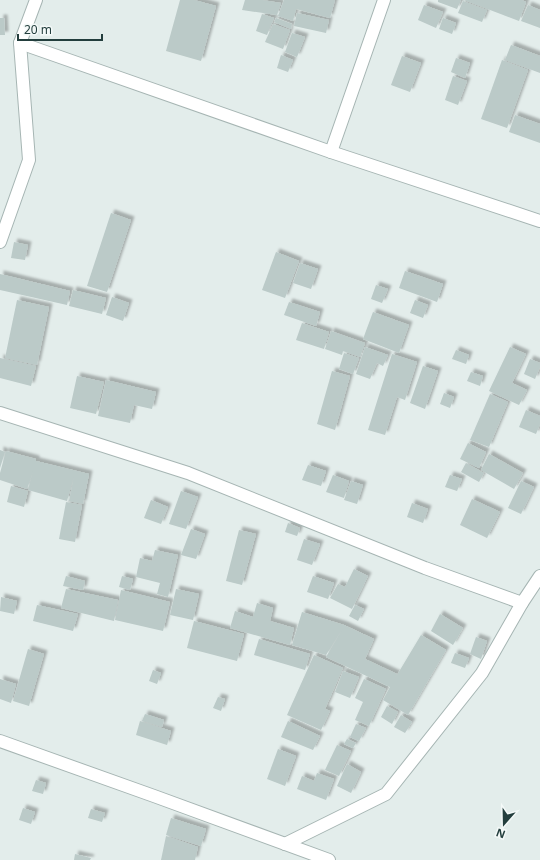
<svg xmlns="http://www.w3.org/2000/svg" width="540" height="860" font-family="'Noto Sans',sans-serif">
	<defs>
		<filter id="shadow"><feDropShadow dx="3.5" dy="-3.5" stdDeviation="1" flood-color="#0004"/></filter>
	</defs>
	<rect width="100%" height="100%" fill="#e3edeb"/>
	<!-- building -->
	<g fill="#bbcac8" filter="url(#shadow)">
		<polygon points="180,0 194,0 216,6 201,61 166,51"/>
		<polygon points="245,0 262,0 281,3 277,15 242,10"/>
		<polygon points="284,0 335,0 330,18 296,9 293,21 278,16"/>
		<polygon points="438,0 461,0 457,9 438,2"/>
		<polygon points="464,0 522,0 526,2 519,21"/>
		<polygon points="463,1 487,10 482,22 458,13"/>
		<polygon points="424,5 443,12 436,28 418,20"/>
		<polygon points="528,5 540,10 540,28 521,21"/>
		<polygon points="297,13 329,20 326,33 294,26"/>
		<polygon points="262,14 274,18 267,35 256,31"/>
		<polygon points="0,18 4,18 5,35 0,35"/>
		<polygon points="276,18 292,24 291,29 274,22"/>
		<polygon points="443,18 456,23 452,34 439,29"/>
		<polygon points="273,24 290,30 283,49 265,42"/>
		<polygon points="292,33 305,37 297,57 285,52"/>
		<polygon points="511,45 540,56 540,73 505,60"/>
		<polygon points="281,55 293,60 288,72 277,68"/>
		<polygon points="402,56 421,63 410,92 391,85"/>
		<polygon points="456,58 470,63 465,78 451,72"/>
		<polygon points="502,60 528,70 507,128 481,119"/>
		<polygon points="453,76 467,81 458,105 445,100"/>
		<polygon points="515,115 540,124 540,143 509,132"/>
		<polygon points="111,213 131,220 107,292 87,286"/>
		<polygon points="14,242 28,245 25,260 11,258"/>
		<polygon points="276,252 299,261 285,298 262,290"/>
		<polygon points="300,263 318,269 311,289 293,283"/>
		<polygon points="405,271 443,284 437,302 399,288"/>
		<polygon points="0,274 70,291 67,305 0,290"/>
		<polygon points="376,285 388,289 382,303 371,299"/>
		<polygon points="73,290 106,298 102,314 69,306"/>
		<polygon points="112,297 129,303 123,321 106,315"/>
		<polygon points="17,300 49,307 37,365 5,358"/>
		<polygon points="415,300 428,305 423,318 410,313"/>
		<polygon points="289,302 320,312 316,326 284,315"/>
		<polygon points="373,312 409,325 399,353 363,339"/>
		<polygon points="302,323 329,332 324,349 296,340"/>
		<polygon points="331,331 365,343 360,357 343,351 342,355 325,349"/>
		<polygon points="365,347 388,355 383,366 377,363 370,379 356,374"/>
		<polygon points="510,347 526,354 512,383 527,390 519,405 489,391"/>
		<polygon points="456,350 469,355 466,364 452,359"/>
		<polygon points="344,353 359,358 353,374 339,369"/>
		<polygon points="392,354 417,362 405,400 397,397 385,435 368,430"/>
		<polygon points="0,358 36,366 31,386 0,378"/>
		<polygon points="530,359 540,363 540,367 535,379 524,374"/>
		<polygon points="423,366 438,371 425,409 410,403"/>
		<polygon points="332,371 350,376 335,430 317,424"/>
		<polygon points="471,372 483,376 480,386 467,381"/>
		<polygon points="77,376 104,382 96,414 70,408"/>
		<polygon points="106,380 156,392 152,409 134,405 130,423 98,416"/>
		<polygon points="444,393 454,397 450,408 440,404"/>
		<polygon points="490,394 508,402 489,447 470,440"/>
		<polygon points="526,410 540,416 540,424 536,434 519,427"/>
		<polygon points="468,443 486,452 479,468 460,459"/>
		<polygon points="0,450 5,452 0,468"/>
		<polygon points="6,451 36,459 36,461 89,474 83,504 69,501 74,476 67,501 28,490 33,471 27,489 0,480 0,473"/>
		<polygon points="489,454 523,473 514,489 481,470"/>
		<polygon points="466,463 484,473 479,482 461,472"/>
		<polygon points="308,465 326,471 321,486 302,480"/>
		<polygon points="333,475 349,481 344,498 326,492"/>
		<polygon points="450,475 462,479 457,491 445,487"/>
		<polygon points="351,481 363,485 357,504 344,500"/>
		<polygon points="521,481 534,487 521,514 508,508"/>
		<polygon points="11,486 28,491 24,507 7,502"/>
		<polygon points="181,491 198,497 186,529 169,524"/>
		<polygon points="472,499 500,512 487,538 460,525"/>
		<polygon points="151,500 168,507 161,524 144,518"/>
		<polygon points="66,502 82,505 75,542 59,539"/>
		<polygon points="412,503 428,509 423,523 407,517"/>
		<polygon points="288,523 300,528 297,536 285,532"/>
		<polygon points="191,529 205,534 196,559 181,555"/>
		<polygon points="239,530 256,534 242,585 226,581"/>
		<polygon points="304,539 320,544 312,565 297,560"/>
		<polygon points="155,550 178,555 168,597 157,594 160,583 136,577 140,558 152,561"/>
		<polygon points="354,569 368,576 352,609 330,598 338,584 345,587"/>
		<polygon points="66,576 85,581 83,590 63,586"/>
		<polygon points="122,576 133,579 130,590 119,587"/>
		<polygon points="313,576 334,583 328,599 307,592"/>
		<polygon points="66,589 118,600 114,621 61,608"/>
		<polygon points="176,589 199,594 193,620 170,615"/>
		<polygon points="121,590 170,602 163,631 115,620"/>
		<polygon points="1,597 17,601 14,614 0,611"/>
		<polygon points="257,603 273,608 270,621 294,628 290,645 230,628 235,611 253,617"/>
		<polygon points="37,605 78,614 73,631 33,621"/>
		<polygon points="355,605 364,609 358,621 349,616"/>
		<polygon points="302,612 344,625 374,639 365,659 397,674 394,680 421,635 446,650 408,715 383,700 390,687 326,657 343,628 326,655 292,645"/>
		<polygon points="440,614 463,628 453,645 431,631"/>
		<polygon points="194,621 244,634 237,661 187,648"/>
		<polygon points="476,637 487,641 481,659 470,654"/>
		<polygon points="259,639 310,654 305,670 254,655"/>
		<polygon points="28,649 44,654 29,706 13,701"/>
		<polygon points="455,653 469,658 465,668 451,663"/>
		<polygon points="314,655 343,668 325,709 330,711 321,730 287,715"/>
		<polygon points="153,670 161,673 157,684 149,681"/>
		<polygon points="343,671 359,677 350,698 335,692"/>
		<polygon points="0,679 16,684 11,703 0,699"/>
		<polygon points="364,679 386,689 369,726 355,720 363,702 355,698"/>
		<polygon points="218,697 225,699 221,711 213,708"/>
		<polygon points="387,706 398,712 392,724 381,717"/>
		<polygon points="145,714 164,720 162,727 142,721"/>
		<polygon points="401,715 412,722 405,733 394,727"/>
		<polygon points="140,721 171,731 167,745 136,735"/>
		<polygon points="288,721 320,736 313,750 281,737"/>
		<polygon points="356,724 366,728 359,741 350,737"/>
		<polygon points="347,739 356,743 353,748 344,744"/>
		<polygon points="337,745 351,751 339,776 325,770"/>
		<polygon points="278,749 296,756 285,786 267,779"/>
		<polygon points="347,764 361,772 351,793 337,786"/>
		<polygon points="317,773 334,779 326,800 297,789 302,776 314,781"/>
		<polygon points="36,780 46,783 43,794 32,791"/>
		<polygon points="23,808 35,812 31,824 19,820"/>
		<polygon points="91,809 105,813 102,822 88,818"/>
		<polygon points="171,818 206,829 201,846 166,835"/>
		<polygon points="166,836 198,847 195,860 161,860"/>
		<polygon points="75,854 91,858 90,860 74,860"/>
	</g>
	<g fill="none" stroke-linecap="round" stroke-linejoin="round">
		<defs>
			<g id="minor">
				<polyline points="36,0 20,43 331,152 540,221"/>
				<polyline points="331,152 384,0"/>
				<polyline points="0,242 29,160 20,43"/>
				<polyline points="0,413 188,473 425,568 522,603"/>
				<polyline points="0,741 154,796 329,860"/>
				<polyline points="285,844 386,794 482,673 522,603 540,576"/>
			</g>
		</defs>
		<!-- minor casing -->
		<use href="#minor" stroke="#a6b5b3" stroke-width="14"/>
		<!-- minor -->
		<use href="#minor" stroke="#fff" stroke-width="12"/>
	</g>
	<!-- north arrow -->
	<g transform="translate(504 824) rotate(200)" stroke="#f4f9f8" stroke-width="3" paint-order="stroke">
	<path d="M0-3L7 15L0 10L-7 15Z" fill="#233e3d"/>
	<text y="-6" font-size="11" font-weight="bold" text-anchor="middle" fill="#233e3d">N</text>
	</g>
	<!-- scale -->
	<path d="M18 34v6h84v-6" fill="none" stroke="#233e3d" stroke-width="2"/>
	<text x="24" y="34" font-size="12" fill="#233e3d" stroke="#f4f9f8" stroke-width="3" paint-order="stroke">20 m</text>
</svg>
